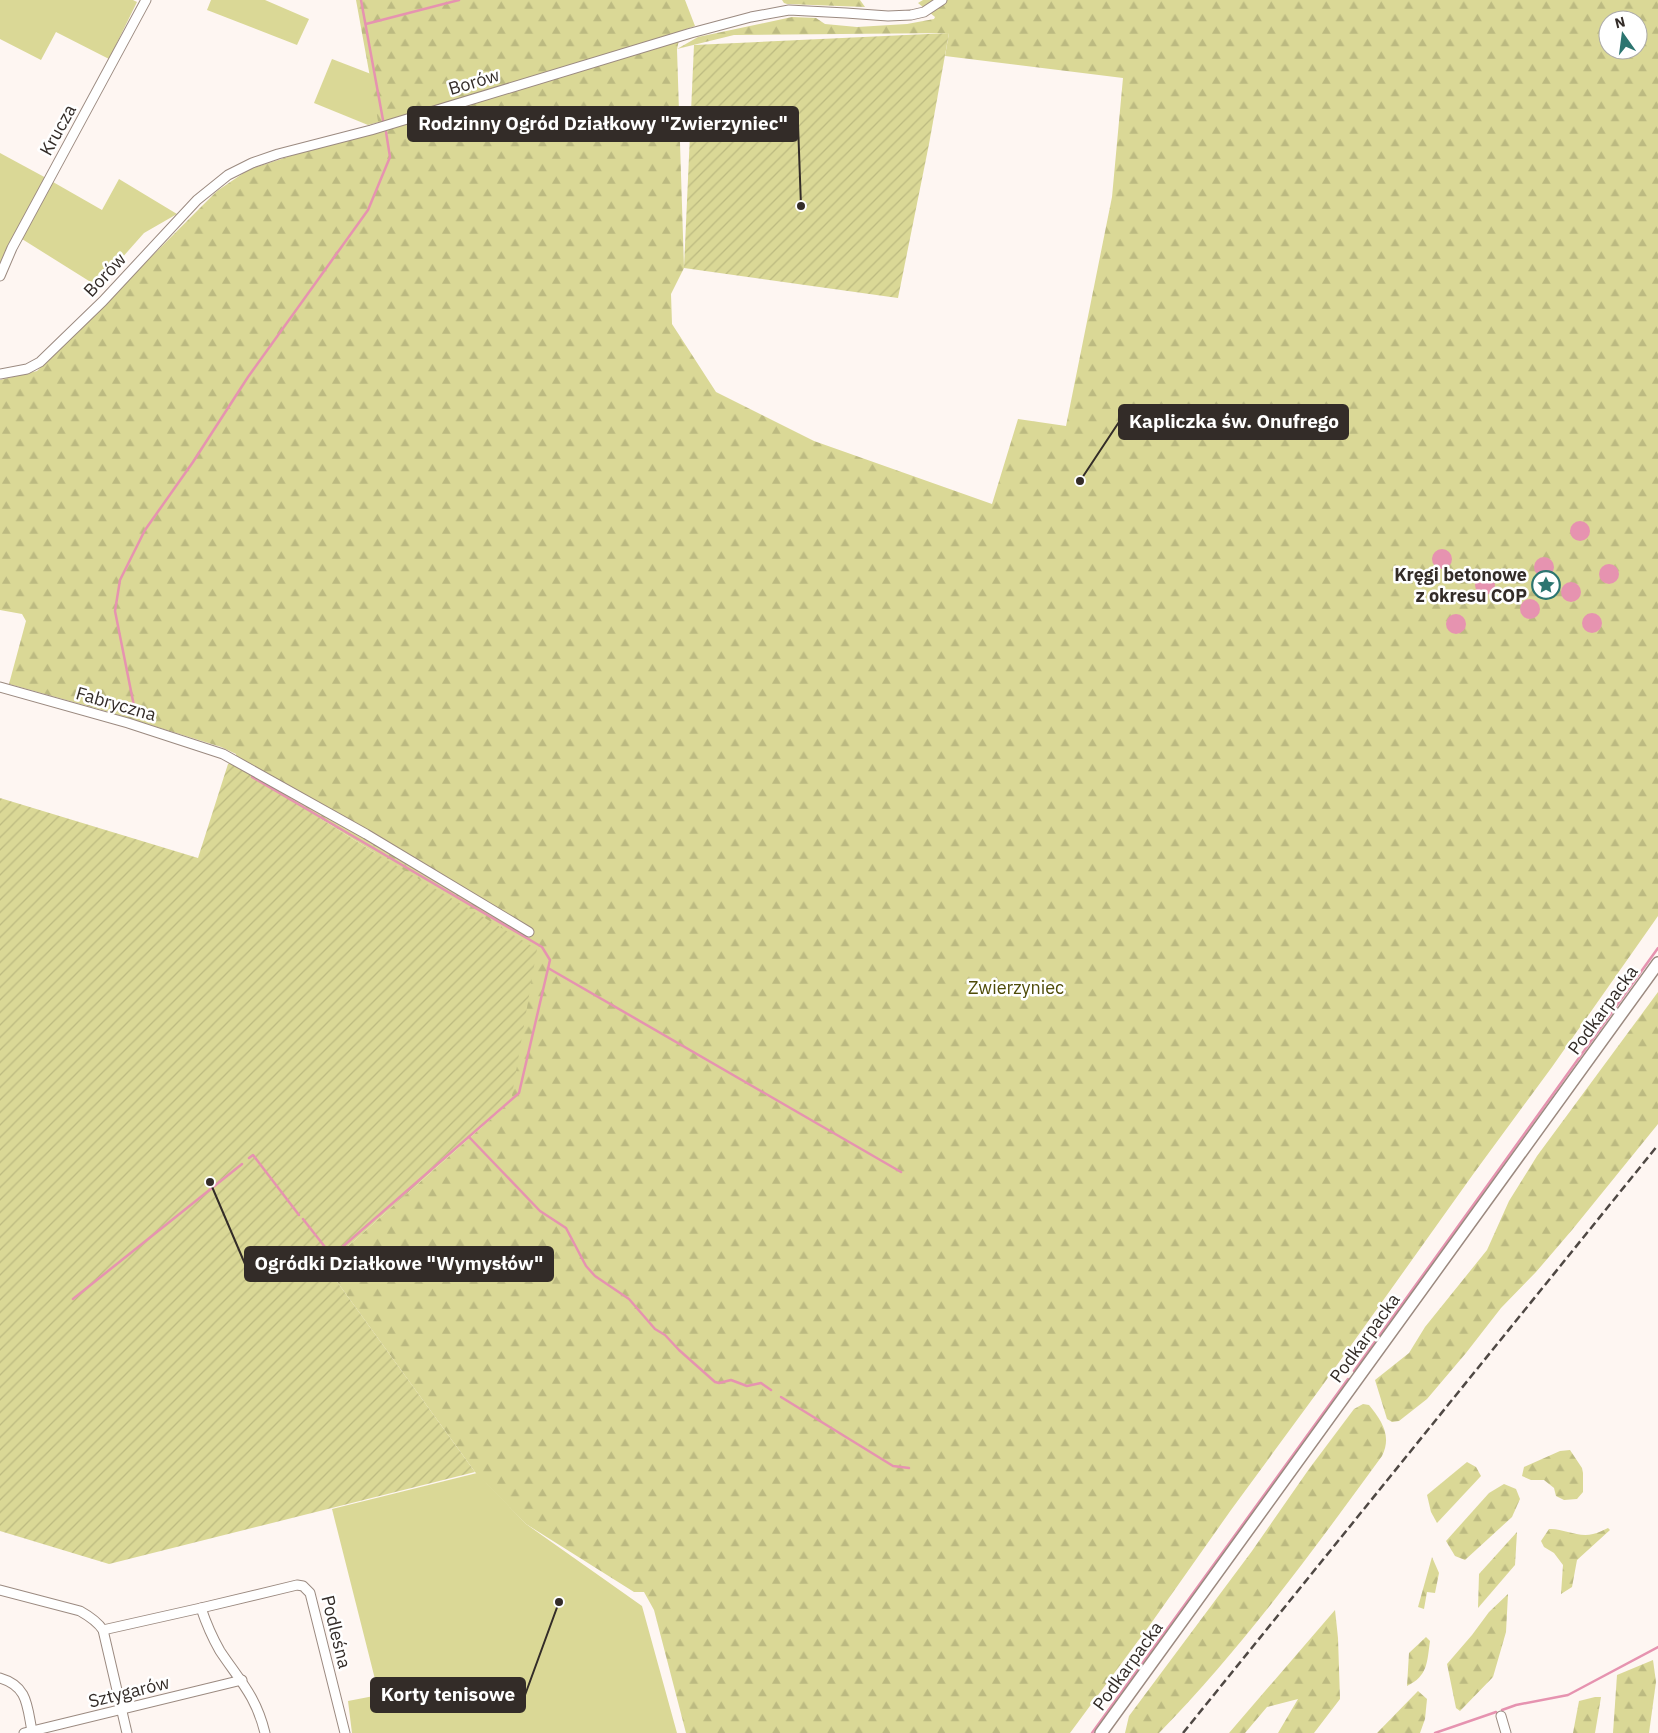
<svg xmlns="http://www.w3.org/2000/svg" width="1658" height="1733" font-family="'IBM Plex Sans',sans-serif">
	<defs>
		<pattern id="forest-firs" width="22" height="20" patternUnits="userSpaceOnUse" patternTransform="scale(1.25)"><rect width="22" height="20" fill="#dad896"/><path d="M5 1l3.5 6h-7zM16 11l3.5 6h-7z" fill="#bcba81"/></pattern>
		<pattern id="garden-furrows" width="10" height="10" patternUnits="userSpaceOnUse" patternTransform="scale(1.25)"><rect width="10" height="10" fill="#dad896"/><path d="M-1 1l2-2M0 10L10 0M9 11l2-2" fill="none" stroke="#bcba81"/></pattern>
	</defs>
	<rect width="100%" height="100%" fill="#fef6f2"/>
	<!-- green -->
	<g fill="#dad896">
		<polygon points="0,0 133,0 137,2 109,59 56,32 41,60 0,39"/>
		<polygon points="211,0 265,0 309,19 297,45 207,10"/>
		<polygon points="332,59 371,74 379,122 368,125 314,103"/>
		<polygon points="0,153 48,179 3,263 0,262"/>
		<polygon points="119,179 177,214 144,233 97,286 22,239 53,182 102,210"/>
		<polygon points="477,1473 526,1524 642,1606 677,1733 352,1733 348,1701 379,1695 332,1509"/>
	</g>
	<!-- forest -->
	<g fill="url(#forest-firs)" fill-rule="evenodd">
		<path d="M356,0h329l10,26 -14,5 -4,18 21,-12 94,-20 24,1 9,6 32,3 50,-3 27,-5 1,-2 -17,-14 5,-3h735v916l-106,151 -78,106 -152,213 -91,124 -79,112 -82,111h-384l-32,-123 -10,-18h-10l-108,-68 -51,-52 -140,-193 -6,-16 182,-162 -136,-248 -52,-33 -86,-59 -1,-7 -15,-7 -112,-35 -100,-28 17,-63 -4,-7 -22,-4v-230l37,-9 180,-180 31,-21 51,-17 81,-21zM1608,20h30v30h-30zM949,33l-4,23 178,22 -11,119 -46,229 -48,-7 -26,85 -178,-63 -98,-49 -44,-68 -1,-30 13,-26 -7,-219 57,-14z"/>
		<polygon points="782,0 860,0 865,7 787,4 784,3"/>
		<polygon points="1658,992 1658,1124 1572,1230 1536,1272 1501,1308 1466,1353 1427,1399 1399,1421 1392,1422 1387,1419 1375,1380 1409,1353 1425,1327 1487,1250 1509,1201 1537,1156"/>
		<path d="M1363,1404l6,1c13,16 23,31 13,51 -70,96 -140,192 -223,277h-34l4,-17 123,-165 57,-82 45,-60z"/>
		<polygon points="1570,1450 1582,1468 1583,1473 1583,1492 1577,1499 1564,1500 1556,1496 1554,1488 1544,1480 1531,1480 1522,1476 1524,1467 1560,1451"/>
		<polygon points="1467,1462 1476,1467 1481,1476 1437,1523 1431,1512 1427,1495"/>
		<polygon points="1504,1484 1516,1489 1520,1499 1512,1517 1465,1560 1455,1556 1446,1541 1489,1493"/>
		<path d="M1608,1528l2,2 -33,30 -5,27 -11,7 2,-29 -9,-12 -10,-6 -3,-6 8,-12c14,-1 29,9 44,5 5,-1 10,-4 15,-6z"/>
		<polygon points="1517,1532 1515,1565 1478,1608 1479,1574"/>
		<polygon points="1432,1557 1439,1573 1435,1593 1427,1592 1424,1609 1418,1607"/>
		<polygon points="1508,1594 1506,1632 1493,1677 1460,1711 1456,1708 1447,1664 1472,1635 1489,1612"/>
		<polygon points="1335,1610 1338,1638 1340,1699 1314,1733 1278,1733 1298,1699 1267,1707 1245,1733 1229,1733"/>
		<path d="M1426,1637l4,4c-3,21 -2,35 -23,45l2,-33z"/>
		<polygon points="1653,1660 1656,1682 1649,1733 1613,1733 1617,1675"/>
		<polygon points="1418,1691 1427,1699 1425,1719 1420,1733 1377,1733"/>
		<polygon points="1595,1697 1601,1697 1595,1733 1573,1733 1579,1701"/>
	</g>
	<!-- garden -->
	<g fill="url(#garden-furrows)">
		<polygon points="949,33 929,144 898,298 684,268 694,45"/>
		<polygon points="237,761 323,820 375,853 537,949 511,1101 329,1263 335,1279 475,1472 109,1564 0,1531 0,798 198,858 228,764"/>
	</g>
	<!-- water -->
	<g fill="#e693b0">
		<circle cx="1580" cy="531" r="10"/>
		<circle cx="1442" cy="559" r="10"/>
		<circle cx="1544" cy="567" r="10"/>
		<circle cx="1609" cy="574" r="10"/>
		<circle cx="1485" cy="585" r="10"/>
		<circle cx="1571" cy="592" r="10"/>
		<circle cx="1530" cy="609" r="10"/>
		<circle cx="1592" cy="623" r="10"/>
		<circle cx="1456" cy="624" r="10"/>
	</g>
	<g fill="none" stroke-linecap="round" stroke-linejoin="round">
		<!-- stream -->
		<g stroke="#e693b0" stroke-width="2.5">
			<polyline points="361,0 383,120"/>
			<polyline points="366,24 459,0"/>
			<polyline points="136,716 115,611 120,580 145,530 193,462 248,377 368,210 390,157 386,132"/>
			<polyline points="252,777 542,947 550,960 519,1093 332,1256 303,1219"/>
			<polyline points="548,968 901,1172"/>
			<polyline points="469,1137 540,1211 566,1228 586,1266 595,1276 629,1299 655,1329 665,1335 679,1350 715,1382 719,1383 731,1380 747,1386 761,1383 771,1390"/>
			<polyline points="249,1158 253,1155 299,1215"/>
			<polyline points="73,1299 242,1164"/>
			<polyline points="1354,1371 1658,948"/>
			<polyline points="781,1397 893,1466 909,1468"/>
			<polyline points="1502,1710 1516,1705 1568,1695 1658,1647"/>
			<polyline points="1092,1733 1348,1379"/>
			<polyline points="1435,1733 1496,1712"/>
		</g>
		<defs>
			<g id="minor">
				<polyline points="0,276 12,248 146,0"/>
				<polyline points="0,374 27,369 40,362 103,301 197,200 228,175 252,163 278,154 371,130 691,33 751,17 789,10 846,13 888,16 911,15 924,12 942,0"/>
				<polyline points="0,687 128,723 223,754 366,834 529,932"/>
				<path d="M0,1590l80,21c9,5 17,10 23,19l24,103"/>
				<polyline points="201,1608 297,1585 303,1586 310,1593 345,1733"/>
				<path d="M103,1630l98,-22c5,15 11,29 19,43 20,30 36,45 45,82"/>
				<path d="M0,1678c28,8 27,28 32,53"/>
				<polyline points="1501,1716 1506,1733"/>
				<polyline points="24,1733 242,1680"/>
			</g>
			<polyline id="secondary" points="1101,1733 1658,963"/>
		</defs>
		<!-- minor casing -->
		<use href="#minor" stroke="#9b8a80" stroke-width="11"/>
		<!-- secondary casing -->
		<use href="#secondary" stroke="#9b8a80" stroke-width="14"/>
		<!-- minor -->
		<use href="#minor" stroke="#fff" stroke-width="9"/>
		<!-- secondary -->
		<use href="#secondary" stroke="#fff" stroke-width="11"/>
		<!-- rail -->
		<polyline stroke="#4f4844" stroke-width="2.5" stroke-dasharray="8 4" stroke-linecap="butt" points="1183,1733 1658,1145"/>
	</g>
	<!-- icons -->
	<defs>
		<symbol id="sight-ring" viewBox="-11 -11 22 22"><circle r="9.5" fill="#fff" stroke="#2c7570" stroke-width="1.5"/><path d="M0-6L1.8-2.2L6-1.7L2.9 1.2L3.7 5.4L0 3.3L-3.7 5.4L-2.9 1.2L-6-1.7L-1.8-2.2Z" fill="#2c7570"/></symbol>
	</defs>
	<g fill-rule="evenodd">
		<use href="#sight-ring" x="1530" y="569" width="32" height="32"/>
	</g>
	<g text-anchor="middle" stroke-width="5" stroke-linejoin="round" paint-order="stroke">
		<!-- street labels -->
		<g font-size="18" fill="#332c28" stroke="#fff">
			<text transform="translate(474 82) rotate(-17)" y="6">Borów</text>
			<text transform="translate(58 130) rotate(-61)" y="6">Krucza</text>
			<text transform="translate(105 275) rotate(-47)" y="6">Borów</text>
			<text transform="translate(116 704) rotate(16)" y="6">Fabryczna</text>
			<text transform="translate(1603 1010) rotate(-54)" y="6">Podkarpacka</text>
			<text transform="translate(1365 1338) rotate(-54)" y="6">Podkarpacka</text>
			<text transform="translate(336 1632) rotate(76)" y="6">Podleśna</text>
			<text transform="translate(1128 1666) rotate(-54)" y="6">Podkarpacka</text>
			<text transform="translate(129 1692) rotate(-14)" y="6">Sztygarów</text>
		</g>
		<!-- poi labels -->
		<g font-size="18" font-weight="bold" fill="#332c28" stroke="#fff" text-anchor="end">
			<text x="1527" y="581">Kręgi betonowe<tspan x="1527" dy="21">z okresu COP</tspan></text>
		</g>
		<!-- park labels -->
		<g font-size="18" fill="#4e4b07" stroke="#fff">
			<text x="1016" y="994">Zwierzyniec</text>
		</g>
	</g>
	<!-- callouts -->
	<path fill="none" stroke="#332c28" stroke-width="2" d="M801 206L798 124M1080 481L1119 422M210 1182L245 1264M559 1602L525 1695"/>
	<g fill="#332c28" stroke="#fff" stroke-width="2">
		<circle cx="801" cy="206" r="5"/>
		<circle cx="1080" cy="481" r="5"/>
		<circle cx="210" cy="1182" r="5"/>
		<circle cx="559" cy="1602" r="5"/>
	</g>
	<g fill="#332c28" stroke="#332c28" stroke-width="2">
		<rect x="408" y="107" width="390" height="34" rx="5"/>
		<rect x="1119" y="405" width="229" height="34" rx="5"/>
		<rect x="245" y="1247" width="308" height="34" rx="5"/>
		<rect x="371" y="1678" width="154" height="34" rx="5"/>
	</g>
	<g font-size="19" text-anchor="middle" font-weight="bold" fill="#fff">
		<text x="603" y="130">Rodzinny Ogród Działkowy "Zwierzyniec"</text>
		<text x="1234" y="428">Kapliczka św. Onufrego</text>
		<text x="399" y="1270">Ogródki Działkowe "Wymysłów"</text>
		<text x="448" y="1701">Korty tenisowe</text>
	</g>
	<!-- north arrow -->
	<g transform="translate(1623 35) rotate(346)"><circle r="24" fill="#ffffff" stroke="#adaba9"/>
	<path d="M0-4L9 19L0 12L-9 19Z" fill="#2c7570"/>
	<text y="-8" font-size="14" font-weight="bold" text-anchor="middle" fill="#332c28">N</text>
	</g>
</svg>
